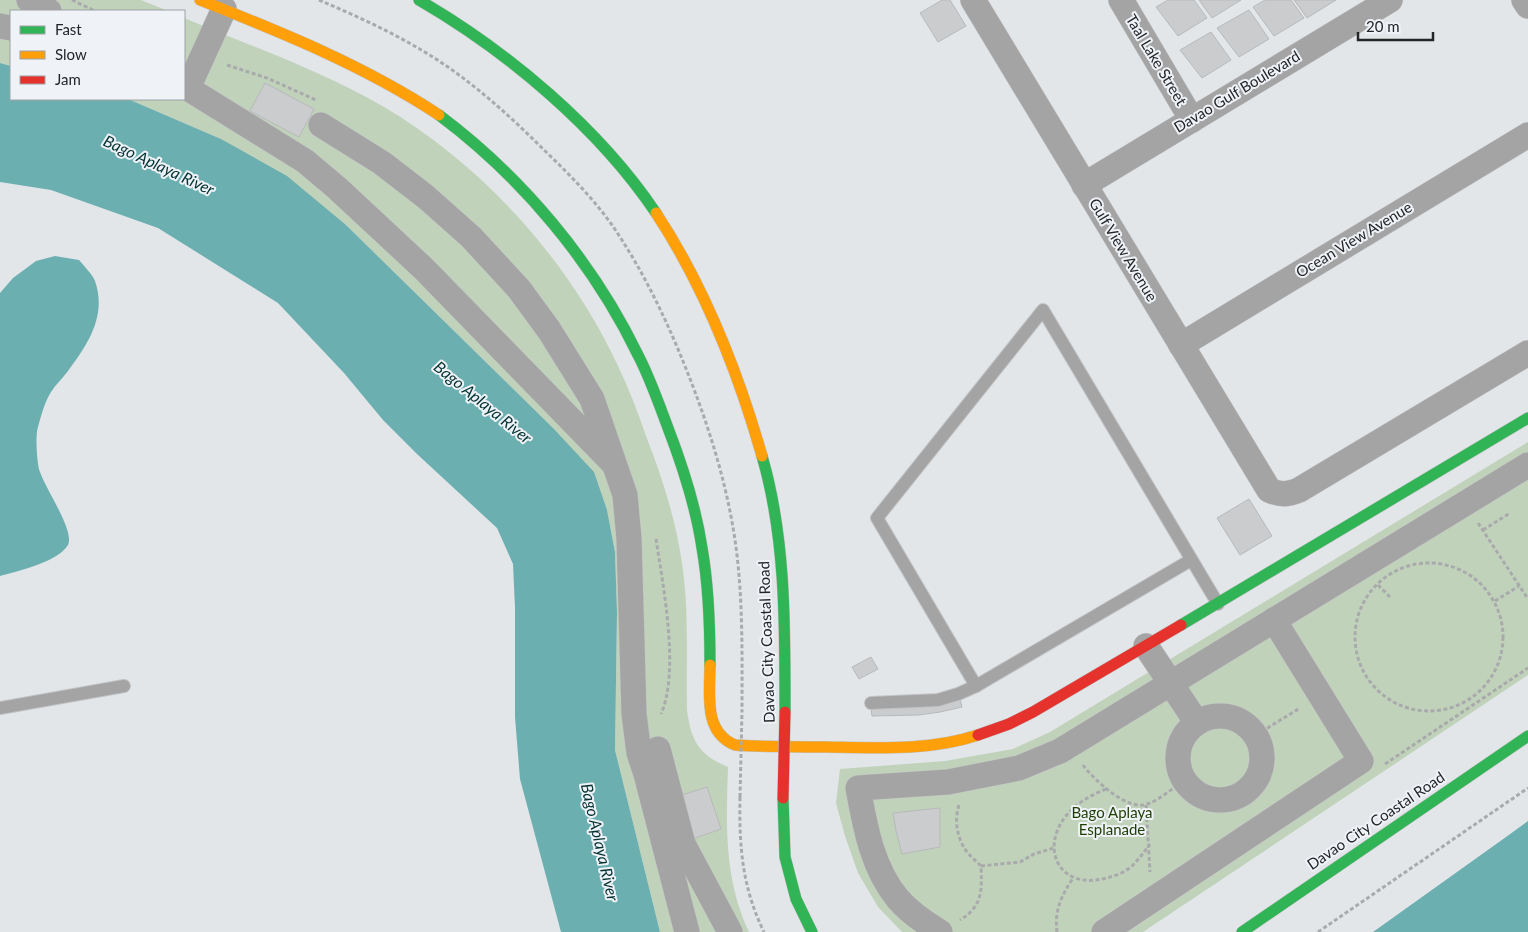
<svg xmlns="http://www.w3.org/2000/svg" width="1528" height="932" font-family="Lato,sans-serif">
	<rect width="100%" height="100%" fill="#e3e6e9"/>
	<!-- green -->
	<g fill="#c1d2bb">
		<polygon points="0,0 141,0 168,11 11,11 11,66 0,63"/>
		<path d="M184,18c67,28 136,52 200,89 99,58 186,155 234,259 11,23 20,46 28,70 17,43 31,88 37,134 6,46 3,94 4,140 4,31 12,45 41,57 -2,57 -4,112 21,165h-89l-45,-182 2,-138 -2,-60 -8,-42 -54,-82 -207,-203 -125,-86 -93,-40h56z"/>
		<polygon points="1528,442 1528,675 1143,932 902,932 878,907 858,873 845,836 836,803 840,769 945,761 1013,749 1050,732"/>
	</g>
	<!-- water -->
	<g fill="#6cafb0">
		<polygon points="0,63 11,66 11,99 128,99 221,139 287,176 346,225 553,428 594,472 607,510 615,552 617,612 615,750 660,932 561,932 520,779 515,717 515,608 513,564 497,528 417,454 383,420 344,373 278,303 158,228 51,190 0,182"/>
		<path d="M55,256l24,4c5,6 13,14 16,21 12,35 -7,63 -27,90 -5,7 -12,13 -17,21 -6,9 -10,24 -13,35 -3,8 -1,38 2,45 5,16 35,59 28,73 -10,17 -50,26 -68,31v-283l13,-15 23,-17z"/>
		<polygon points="1528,821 1528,932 1373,932 1506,837"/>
	</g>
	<!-- building -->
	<g fill="#caccce" stroke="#b7b9bb">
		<polygon points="942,0 950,0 966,26 938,42 920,13"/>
		<polygon points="1168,0 1194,0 1207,18 1178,36 1156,7"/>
		<polygon points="1199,0 1241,0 1212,18"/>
		<polygon points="1265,0 1291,0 1304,18 1274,36 1253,7"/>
		<polygon points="1294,0 1336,0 1307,18"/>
		<polygon points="1249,10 1269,39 1239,57 1217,28"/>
		<polygon points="1211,32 1231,60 1202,78 1180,50"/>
		<polygon points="265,83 314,109 299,137 250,111"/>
		<polygon points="1249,499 1272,536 1240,555 1217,518"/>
		<polygon points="871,657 878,669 859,679 852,667"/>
		<polygon points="960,699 962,707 940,712 919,715 872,716 871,708 919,707 938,705"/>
		<polygon points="707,787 721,829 690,840 676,797"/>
		<polygon points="940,808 940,847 902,854 896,831 893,813"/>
	</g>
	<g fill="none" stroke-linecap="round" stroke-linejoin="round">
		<defs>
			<g id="lane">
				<polyline points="976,686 877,518 1043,310 1218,604"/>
				<polyline points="871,703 938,700 958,694 976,686 1191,560"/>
				<polyline points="0,708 124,686"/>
			</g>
			<g id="street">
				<polyline points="29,0 49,11"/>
				<path d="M973,0l296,490c11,5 18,5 30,0l229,-137"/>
				<polyline points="1121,0 1192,120"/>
				<polyline points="1524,0 1528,6"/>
				<polyline points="0,26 11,28"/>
				<polyline points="184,86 305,161 337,188 424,269 612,462"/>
				<polyline points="188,88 224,9"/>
				<polyline points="321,125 382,163 426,197 471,237 519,289 549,330 592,399 625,495 629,539 634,714 639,753 646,774 687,932"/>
				<polyline points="1084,185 1390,0"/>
				<polyline points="1181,345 1528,135"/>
				<polyline points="1146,646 1197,723"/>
				<circle cx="1220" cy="758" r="42"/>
				<polyline points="658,749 683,844 730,932"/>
				<path d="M940,932c-15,-9 -30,-19 -42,-33 -26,-31 -33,-73 -40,-111l90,-6 71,-14 41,-17 468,-286"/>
				<polyline points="1104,932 1361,761 1274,620"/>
			</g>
			<g id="fast">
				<path d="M419,0c88,51 180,128 237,213"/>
				<path d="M439,115c83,62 154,147 199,240 12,23 21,49 30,73 15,39 28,79 34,120 7,39 8,78 8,117"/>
				<path d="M762,456c24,82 23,171 23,256"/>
				<polyline points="1181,625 1528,418"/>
				<polyline points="783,798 785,857 796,899 812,932"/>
				<polyline points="1242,932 1528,736"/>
			</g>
			<g id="slow">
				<path d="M200,0c83,33 165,66 239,115"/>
				<path d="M656,213c48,73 82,159 106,243"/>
				<path d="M710,665c0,29 -7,67 25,80 31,2 61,2 92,2 50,1 103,4 151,-12"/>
			</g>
			<polyline id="jam" points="978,735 1009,724 1033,712 1181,625"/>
		</defs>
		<!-- lane casing -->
		<use href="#lane" stroke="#c1c3c5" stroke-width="14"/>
		<!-- street casing -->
		<use href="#street" stroke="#c1c3c5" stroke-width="26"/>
		<!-- fast casing -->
		<use href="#fast" stroke="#c1c3c5" stroke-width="12"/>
		<!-- slow casing -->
		<use href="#slow" stroke="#c1c3c5" stroke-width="12"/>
		<!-- jam casing -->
		<use href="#jam" stroke="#c1c3c5" stroke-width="12"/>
		<!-- path -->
		<g stroke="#a9aaab" stroke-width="3" stroke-dasharray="4 2.5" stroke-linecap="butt">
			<polyline points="72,0 95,11"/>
			<path d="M319,0c35,15 71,31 104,51 44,26 84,62 120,98 25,24 49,48 69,76 33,48 59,104 80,159 21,55 38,112 45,171 6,52 5,104 5,156"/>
			<polyline points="227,65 267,78 316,100"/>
			<polyline points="1478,523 1528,599"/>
			<polyline points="1483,530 1510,513"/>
			<path d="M656,539c7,47 24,132 5,175"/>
			<circle cx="1429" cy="637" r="74"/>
			<polyline points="1378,585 1390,597"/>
			<polyline points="1495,601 1519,586"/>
			<polyline points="1256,735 1300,708"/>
			<polyline points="1385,764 1528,668"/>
			<path d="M1083,765c10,14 45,47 64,39 13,-4 25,-16 37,-23"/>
			<path d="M1106,789c-17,7 -33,16 -43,31 -22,33 -1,68 39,59 10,-2 23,-6 31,-14 6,-6 11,-13 17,-21"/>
			<path d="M740,797c-1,49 2,90 24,135"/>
			<path d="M959,805c-5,15 -2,34 8,47 4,5 9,9 14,14 1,24 2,40 -21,54"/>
			<polyline points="1146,805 1150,872"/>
			<polyline points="981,866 1020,862 1034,854 1054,848"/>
			<path d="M1057,932c-3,-22 5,-37 16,-54"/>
			<polyline points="1318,932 1528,788"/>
		</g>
		<!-- lane -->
		<use href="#lane" stroke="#a5a4a4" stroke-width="12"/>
		<!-- street -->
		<use href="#street" stroke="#a5a4a4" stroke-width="25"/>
		<!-- fast -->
		<use href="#fast" stroke="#30b455" stroke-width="11"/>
		<!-- slow -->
		<use href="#slow" stroke="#ff9f0a" stroke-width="11"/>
		<!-- jam -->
		<use href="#jam" stroke="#e5322d" stroke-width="11"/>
		<defs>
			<polyline id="jam-bridge" points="783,798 785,712"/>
		</defs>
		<!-- jam-bridge casing -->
		<use href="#jam-bridge" stroke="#c1c3c5" stroke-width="12" stroke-linecap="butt"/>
		<!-- path-bridge -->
		<polyline stroke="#a9aaab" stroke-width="3" stroke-dasharray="4 2.5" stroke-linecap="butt" points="740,797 742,711"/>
		<!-- jam-bridge -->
		<use href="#jam-bridge" stroke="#e5322d" stroke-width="11"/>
	</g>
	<g text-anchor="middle" stroke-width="4" stroke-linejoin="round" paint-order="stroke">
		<!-- street labels -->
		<g font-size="15" fill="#242527" stroke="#eff3f8">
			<text transform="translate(1156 60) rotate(59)" y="5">Taal Lake Street</text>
			<text transform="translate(1237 92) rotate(-31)" y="5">Davao Gulf Boulevard</text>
			<text transform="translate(1354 240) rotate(-31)" y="5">Ocean View Avenue</text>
			<text transform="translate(1123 250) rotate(59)" y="5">Gulf View Avenue</text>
			<text transform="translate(767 642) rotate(-92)" y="5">Davao City Coastal Road</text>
			<text transform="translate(1376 821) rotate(-34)" y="5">Davao City Coastal Road</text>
		</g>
		<!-- park labels -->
		<g font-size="15" fill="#1e3d00" stroke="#eff3f8">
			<text x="1112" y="818">Bago Aplaya<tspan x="1112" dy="17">Esplanade</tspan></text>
		</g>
		<!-- water labels -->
		<g font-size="16" font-style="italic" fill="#033232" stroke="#eff3f8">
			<text transform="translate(159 165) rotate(25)" y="6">Bago Aplaya River</text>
			<text transform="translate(483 402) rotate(39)" y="6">Bago Aplaya River</text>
			<text transform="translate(600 842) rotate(77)" y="6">Bago Aplaya River</text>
		</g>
	</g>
	<!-- legend -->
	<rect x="10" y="10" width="175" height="90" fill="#eff3f8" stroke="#9ea1a4"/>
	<rect x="20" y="26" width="25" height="8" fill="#30b455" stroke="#9ea1a4"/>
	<text x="55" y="35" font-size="15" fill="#242527">Fast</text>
	<rect x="20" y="51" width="25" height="8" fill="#ff9f0a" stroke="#9ea1a4"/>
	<text x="55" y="60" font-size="15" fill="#242527">Slow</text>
	<rect x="20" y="76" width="25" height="8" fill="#e5322d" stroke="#9ea1a4"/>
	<text x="55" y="85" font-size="15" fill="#242527">Jam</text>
	<!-- scale -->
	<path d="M1358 32v8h75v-8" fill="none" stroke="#242527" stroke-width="2.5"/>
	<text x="1366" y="32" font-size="15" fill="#242527" stroke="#eff3f8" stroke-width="4" paint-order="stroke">20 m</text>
</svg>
